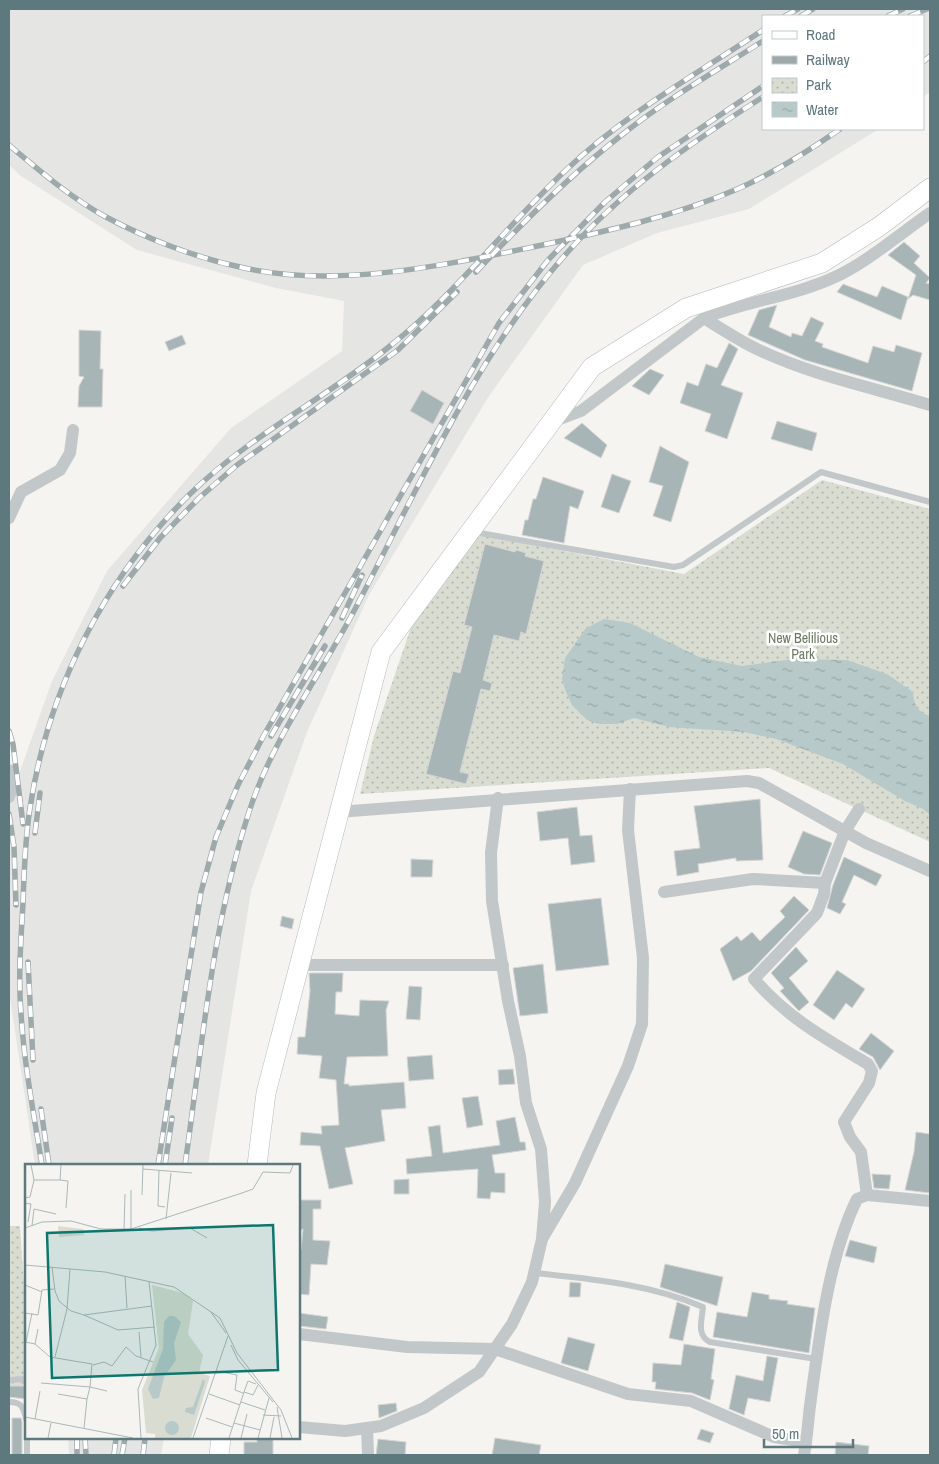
<svg xmlns="http://www.w3.org/2000/svg" width="939" height="1464" font-family="'Archivo Narrow',sans-serif">
	<defs>
		<pattern id="park-dots" width="8" height="8" patternUnits="userSpaceOnUse" patternTransform="scale(1.25)"><rect width="8" height="8" fill="#d9ddd1"/><path d="M2 2h.1M6 6h.1" fill="none" stroke="#b3b8af" stroke-width="1.8" stroke-linecap="round"/></pattern>
		<pattern id="water-ripples" width="26" height="14" patternUnits="userSpaceOnUse" patternTransform="scale(1.25)"><rect width="26" height="14" fill="#b7c9c9"/><path d="M2 4q2-2 4 0t4 0M15 11q2-2 4 0t4 0" fill="none" stroke="#98a8a8"/></pattern>
	</defs>
	<rect width="100%" height="100%" fill="#f5f4f1"/>
	<!-- built -->
	<g fill="#e5e6e4">
		<polygon points="9,9 930,9 930,92 923,97 923,16 763,16 763,129 879,129 749,209 657,233 583,265 489,396 369,595 307,732 251,891 208,1165 35,1165 9,991 9,802 52,681 107,571 231,428 342,351 344,301 276,288 137,250 21,176 9,165"/>
		<polygon points="68,1438 164,1438 161,1455 69,1455"/>
	</g>
	<!-- park -->
	<g fill="url(#park-dots)">
		<polygon points="822,480 930,509 930,842 769,768 360,794 374,736 422,595 476,534 684,574"/>
		<polygon points="9,1226 20,1226 26,1319 26,1388 9,1388"/>
	</g>
	<!-- water -->
	<path fill="url(#water-ripples)" d="M604,619l26,4 69,34 43,9 51,-7 54,1 40,14 26,18c0,11 5,21 17,24v99l-7,-6 -18,-8 -62,-37 -67,-25 -32,-7 -75,-5 -35,-9 -17,6h-17l-13,-4 -15,-15 -6,-13 -4,-13 3,-21 21,-30z"/>
	<!-- building -->
	<g fill="#a8b5b6" stroke="#d6d5d4">
		<polygon points="904,242 920,256 914,263 930,278 926,283 930,284 930,300 913,295 908,299 916,275 888,255"/>
		<polygon points="843,284 877,297 882,286 908,297 901,320 837,292"/>
		<polygon points="777,305 769,327 791,337 792,333 802,336 811,317 824,323 815,341 823,344 822,347 868,363 873,346 894,352 896,345 922,353 912,391 805,360 748,335 759,310"/>
		<polygon points="79,330 101,331 100,369 103,369 102,407 78,407 79,386 84,377 79,376"/>
		<polygon points="182,335 186,344 169,351 165,342"/>
		<polygon points="729,343 738,349 721,385 743,393 727,439 705,431 711,414 680,403 687,382 698,386 706,364 717,368"/>
		<polygon points="650,369 664,375 649,395 632,386"/>
		<polygon points="422,390 444,403 433,424 410,411"/>
		<polygon points="777,421 817,433 812,451 771,439"/>
		<polygon points="582,423 607,445 601,458 564,438"/>
		<polygon points="660,446 689,462 671,522 653,516 663,486 649,482"/>
		<polygon points="612,474 631,481 619,513 601,507"/>
		<polygon points="543,477 584,491 578,509 570,506 564,543 522,535 525,520 528,520 533,499 536,499"/>
		<polygon points="485,544 515,552 516,550 526,553 525,556 544,561 526,634 521,632 519,641 494,635 483,680 492,683 490,691 481,689 460,772 469,774 466,784 426,774 453,671 460,673 472,627 464,625"/>
		<polygon points="760,799 763,860 736,861 736,858 698,864 699,872 677,876 674,851 700,848 694,806"/>
		<polygon points="577,807 580,836 592,835 595,862 571,865 568,838 540,841 537,812"/>
		<polygon points="803,831 832,843 820,875 804,874 788,867"/>
		<polygon points="844,857 882,875 876,886 854,875 842,902 846,904 840,914 827,908 833,885"/>
		<polygon points="411,859 433,860 432,877 411,877"/>
		<polygon points="794,896 809,910 751,971 733,981 720,949 737,936 741,941 752,932 760,941 785,917 780,911"/>
		<polygon points="601,898 609,965 556,971 548,904"/>
		<polygon points="282,916 294,919 292,929 280,926"/>
		<polygon points="796,947 808,961 789,978 809,1002 799,1011 780,991 784,988 771,973"/>
		<polygon points="543,964 548,1013 520,1016 513,968"/>
		<polygon points="837,970 865,989 852,1008 846,1003 834,1020 813,1005"/>
		<polygon points="309,973 343,973 342,992 336,992 335,1014 359,1016 360,1000 389,1001 386,1010 388,1056 347,1057 344,1084 349,1084 349,1086 404,1082 406,1108 381,1110 385,1141 345,1148 353,1184 329,1189 320,1146 300,1145 301,1132 322,1134 321,1126 339,1125 336,1080 319,1078 322,1056 297,1054 298,1037 305,1037 310,991"/>
		<polygon points="409,986 422,987 420,1020 406,1019"/>
		<polygon points="871,1033 894,1051 880,1070 873,1057 859,1049"/>
		<polygon points="432,1055 434,1079 409,1081 407,1057"/>
		<polygon points="513,1069 515,1084 499,1085 498,1070"/>
		<polygon points="478,1096 483,1125 467,1128 462,1098"/>
		<polygon points="515,1117 520,1142 525,1142 526,1150 492,1155 495,1173 505,1173 505,1193 491,1192 490,1199 477,1198 478,1169 407,1174 406,1159 432,1156 428,1127 440,1125 443,1153 500,1145 496,1121"/>
		<polygon points="916,1132 930,1134 930,1193 905,1190 914,1152"/>
		<polygon points="872,1174 891,1175 889,1189 874,1188"/>
		<polygon points="409,1179 409,1194 394,1194 394,1180"/>
		<polygon points="299,1200 321,1200 321,1209 313,1209 313,1240 330,1241 327,1265 311,1264 309,1295 299,1294 299,1250 301,1250 303,1229 299,1230"/>
		<polygon points="850,1240 877,1247 874,1263 845,1256"/>
		<polygon points="665,1264 723,1277 717,1306 660,1287"/>
		<polygon points="570,1282 581,1283 580,1297 569,1297"/>
		<polygon points="752,1292 769,1295 769,1299 788,1301 787,1304 815,1308 809,1353 713,1337 717,1312 747,1317"/>
		<polygon points="677,1302 690,1307 683,1341 669,1338"/>
		<polygon points="299,1313 328,1317 326,1329 299,1326"/>
		<polygon points="568,1337 595,1344 588,1371 561,1363"/>
		<polygon points="684,1344 715,1349 711,1379 714,1380 710,1400 692,1393 655,1389 656,1382 652,1382 653,1363 681,1365"/>
		<polygon points="767,1356 778,1358 770,1402 748,1398 744,1415 729,1409 736,1375 763,1381"/>
		<polygon points="9,1386 26,1386 26,1399 9,1397"/>
		<polygon points="396,1403 397,1411 379,1418 378,1405"/>
		<polygon points="12,1418 21,1418 22,1422 22,1455 12,1455"/>
		<polygon points="701,1429 714,1433 710,1443 697,1439"/>
		<polygon points="257,1438 273,1438 273,1455 244,1455 244,1442 257,1442"/>
		<polygon points="495,1438 541,1445 539,1455 492,1455"/>
		<polygon points="378,1439 406,1442 405,1455 376,1455"/>
		<polygon points="836,1442 869,1446 868,1455 835,1455"/>
	</g>
	<g fill="none" stroke-linecap="round" stroke-linejoin="round">
		<defs>
			<g id="primary">
				<polyline points="257,1165 266,1093 381,652 592,367 686,308 822,263 880,226 930,188"/>
				<polyline points="219,1455 221,1438"/>
			</g>
		</defs>
		<!-- primary casing -->
		<use href="#primary" stroke="#b3babc" stroke-width="20"/>
		<!-- service -->
		<g stroke="#c2c8c9" stroke-width="6">
			<polyline points="474,532 674,567 683,565 821,472 930,502"/>
			<path d="M535,1273c56,6 116,11 168,34 -1,13 -7,28 7,35l106,17"/>
			<polyline points="9,1380 26,1379"/>
			<path d="M9,1402c13,0 14,5 17,17"/>
			<polyline points="27,1438 27,1455"/>
		</g>
		<!-- minor -->
		<g stroke="#c2c8c9" stroke-width="12">
			<path d="M704,318c19,12 37,24 57,33 54,25 113,37 169,54"/>
			<path d="M552,422l29,-11 123,-93c43,-17 90,-22 131,-41 31,-14 66,-44 95,-64"/>
			<polyline points="9,518 21,492 60,470 70,453 73,430"/>
			<polyline points="9,770 13,784 9,797"/>
			<polyline points="498,798 491,853 492,901 508,1001 520,1056 526,1103 541,1149 545,1202 542,1239 575,1183 628,1066 642,1024 643,958 628,830 630,789"/>
			<path d="M859,809l-14,22 -20,52 -1,11 -7,19 -63,66c32,38 72,60 114,85l4,7 -3,12 -25,39 6,15 11,15 6,43"/>
			<polyline points="338,812 747,781 759,783 866,843 930,871"/>
			<polyline points="664,892 753,879 825,883"/>
			<polyline points="299,965 503,965"/>
			<polyline points="299,1334 407,1347 495,1349 628,1394 691,1401 774,1437 806,1442"/>
			<polyline points="299,1427 345,1431 381,1426 424,1408 479,1372 512,1324 532,1282 542,1239"/>
			<polyline points="367,1428 368,1455"/>
			<path d="M804,1455c3,-16 4,-33 6,-49 9,-66 18,-148 47,-207l10,-4 63,6"/>
		</g>
		<!-- primary -->
		<use href="#primary" stroke="#fff" stroke-width="19"/>
		<defs>
			<g id="rail">
				<polyline points="785,16 798,9"/>
				<polyline points="801,16 813,9"/>
				<polyline points="888,16 903,9"/>
				<polyline points="910,16 927,9"/>
				<polyline points="923,62 930,56"/>
				<path d="M9,145c31,26 62,53 97,72 39,21 91,41 134,50 93,22 201,-1 293,-20 69,-15 137,-29 202,-57 38,-16 72,-38 105,-61"/>
				<path d="M476,272c46,-49 94,-97 147,-138 44,-35 93,-63 140,-93"/>
				<polyline points="123,586 160,538 199,498 237,465 398,350 457,292"/>
				<polyline points="342,618 362,575"/>
				<polyline points="9,731 13,744 23,824"/>
				<polyline points="271,736 325,646"/>
				<polyline points="9,814 14,847 16,905"/>
				<polyline points="35,833 40,793"/>
				<polyline points="28,962 33,1060"/>
				<polyline points="41,1109 49,1165"/>
				<path d="M42,1165c-8,-50 -18,-101 -21,-152 -3,-37 0,-73 2,-110 1,-31 2,-64 7,-95 18,-119 74,-229 160,-314 59,-58 136,-96 200,-148 65,-51 116,-120 176,-176 58,-55 130,-96 197,-140"/>
				<polyline points="158,1165 201,892 216,837 238,785 264,735 499,323 548,260 605,202 658,157 763,86"/>
				<polyline points="165,1165 172,1118"/>
				<path d="M185,1165c17,-118 27,-239 64,-353 23,-72 70,-135 105,-201 64,-122 120,-253 212,-357 56,-64 126,-112 197,-157"/>
				<polyline points="77,1438 77,1455"/>
				<polyline points="85,1438 86,1455"/>
				<polyline points="114,1455 116,1438"/>
				<polyline points="122,1455 125,1438"/>
				<polyline points="143,1455 145,1438"/>
			</g>
		</defs>
		<!-- rail casing -->
		<use href="#rail" stroke="#9ea9ac" stroke-width="5.5"/>
		<!-- rail -->
		<use href="#rail" stroke="#fff" stroke-width="4" stroke-dasharray="11" stroke-linecap="butt"/>
	</g>
	<g text-anchor="middle" stroke-width="5" stroke-linejoin="round" paint-order="stroke">
		<!-- park labels -->
		<g font-size="14" fill="#6d7b61" stroke="#fff">
			<text x="803" y="643">New Belilious<tspan x="803" dy="16">Park</tspan></text>
		</g>
	</g>
	<!-- overview -->
	<g transform="translate(25 1164)">
		<rect width="275" height="275" fill="#f5f4f1"/>
		<path d="M33,62l25,3 1,6 -25,2zM127,121l31,8 10,8 -5,33 15,21 -4,18 11,3 -19,62h-36v-4l-9,-1 -4,-43 17,-42z" fill="#d9ddd1"/>
		<path d="M144,152h5l7,6 -7,21 2,17 -12,17 -5,21 -6,1 -5,-10 15,-40 1,-27zM178,215l2,3 -11,33 -9,-3 1,-4 7,-1zM140 264a7 7 0 1 1 14 0a7 7 0 1 1-14 0Z" fill="#b7c9c9"/>
		<path fill="none" stroke="#abb8b9" stroke-width="1" d="M6,1l3,15M118,5l49,4M134,6l-1,36 7,1M35,16l8,1 -2,27M106,26v39M117,31l1,-30M0,34l5,-1 4,-17h26l1,-15M0,39l6,1 -3,18M141,55l5,-46M7,62l2,-17 22,5M0,64l17,-6 29,-1 30,8h30l111,-36 11,-4 10,-17 27,1 3,-8M114,64l13,3 38,-3 17,10M99,66l1,-36M0,101l80,7 69,15 46,31 17,35 44,57 11,28M27,103l3,24 4,10 12,10 13,4M100,112l2,32M0,121l17,7M127,142l-68,9 34,15 37,-3M186,148l15,21M0,149l13,2 4,-25 12,-1M114,168l2,25M0,178l10,2 15,13 42,7 -2,23 17,4M1,178l6,-29M10,180l3,-15M206,181l7,15 35,42M30,193l12,-48 3,-40M68,201l11,-3 8,4 14,-19 10,9 17,6M191,207l21,4 -2,15 8,3M16,219l49,4 -3,12M219,228l4,-11 8,3M33,230l29,5 -3,29M184,230l31,11M216,238l24,8M252,243l5,31M238,251l18,1M0,253l108,21M181,254l26,9M10,255l5,-28M209,259l26,7M23,274l3,-15M116,274l-3,-49 18,-44 -7,-63M168,274l35,-102M204,274l15,-46 9,3 5,-10M216,274l6,-24M233,274l11,-40M245,274l4,-21"/>
		<path fill="#0f766e" fill-opacity="0.15" stroke="#0f766e" stroke-width="2.5" d="M248,61l5,145 -226,8 -5,-145z"/>
		<rect width="275" height="275" fill="none" stroke="#5e797e" stroke-width="2.5"/>
	</g>
	<!-- border -->
	<rect width="939" height="1464" fill="none" stroke="#5e797e" stroke-width="20"/>
	<!-- legend -->
	<rect x="762" y="15" width="162" height="115" fill="#ffffff" stroke="#bfc9cb"/>
	<rect x="772" y="31" width="25" height="8" fill="#ffffff" stroke="#bfc9cb"/>
	<text x="806" y="40" font-size="15" fill="#5e797e">Road</text>
	<rect x="772" y="56" width="25" height="8" fill="#9ea9ac" stroke="#bfc9cb"/>
	<text x="806" y="65" font-size="15" fill="#5e797e">Railway</text>
	<rect x="772" y="78" width="25" height="15" fill="url(#park-dots)" stroke="#bfc9cb"/>
	<text x="806" y="90" font-size="15" fill="#5e797e">Park</text>
	<rect x="772" y="102" width="25" height="15" fill="url(#water-ripples)" stroke="#bfc9cb"/>
	<text x="806" y="115" font-size="15" fill="#5e797e">Water</text>
	<!-- scale -->
	<path d="M764 1439v8h89v-8" fill="none" stroke="#5e797e" stroke-width="2.5"/>
	<text x="772" y="1439" font-size="15" fill="#5e797e" stroke="#ffffff" stroke-width="4" paint-order="stroke">50 m</text>
</svg>
